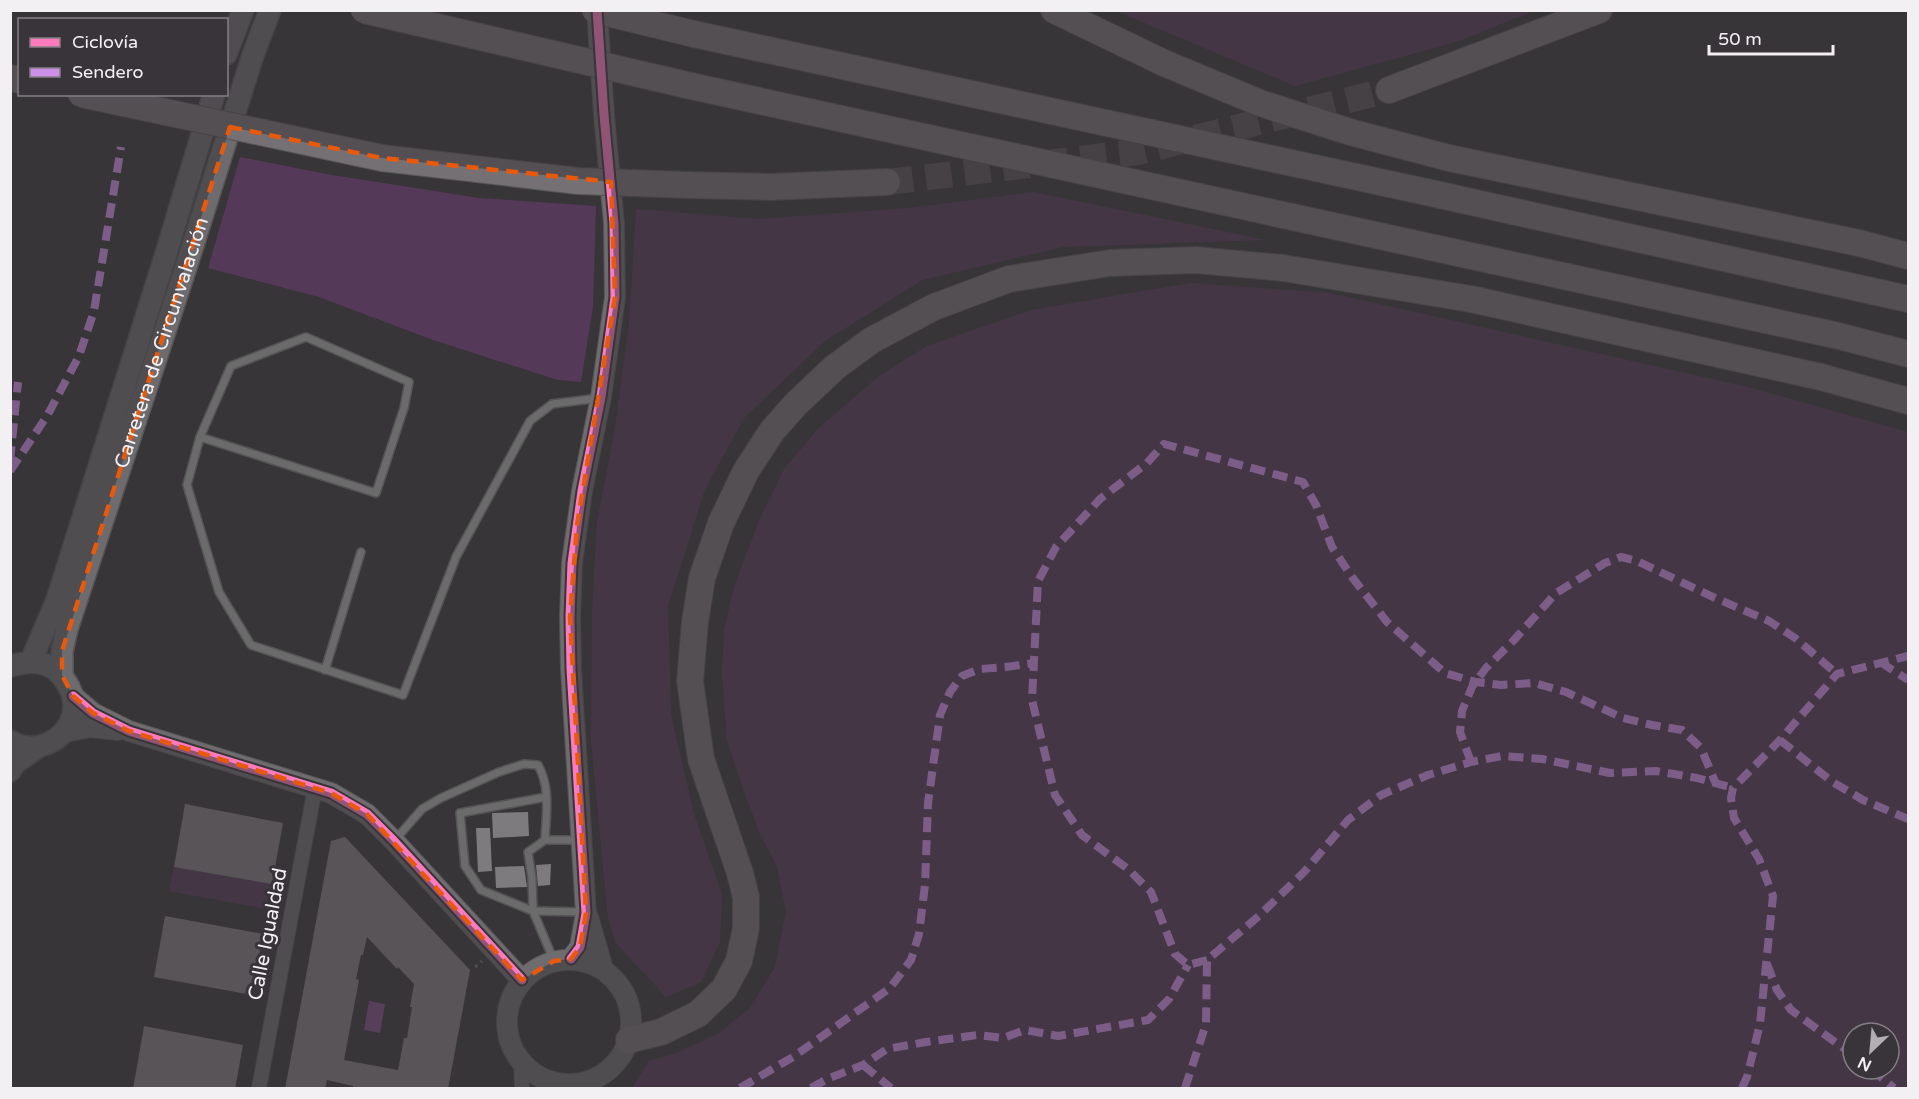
<svg xmlns="http://www.w3.org/2000/svg" width="1919" height="1099" font-family="'Varela Round',sans-serif">
	<rect width="100%" height="100%" fill="#383538"/>
	<!-- green -->
	<g fill="#553958" fill-rule="evenodd">
		<polygon points="1116,11 1533,10 1533,11 1459,41 1295,86"/>
		<polygon points="240,157 332,175 479,198 596,206 593,307 581,382 558,380 433,340 319,297 208,268"/>
		<polygon points="1033,192 1266,240 1063,247 922,280 825,341 744,418 705,489 668,606 671,715 694,814 722,895 720,942 701,982 666,997 616,943 608,918 591,741 592,613 597,522 615,428 629,324 636,209 757,219 910,208"/>
		<path d="M1191,283l139,10 422,95 156,44v656h-1276l17,-27 30,-9 40,-19 31,-25 25,-41 11,-55 -9,-46 -17,-32 -16,-43 -17,-51 -5,-66 2,-43 10,-44 25,-66 25,-52 36,-42 59,-51 48,-30 104,-36zM1853,1033h36v36h-36z"/>
		<polygon points="174,867 272,884 267,909 169,891"/>
	</g>
	<!-- water -->
	<polygon fill="#7c4982" points="369,1001 385,1004 380,1033 364,1030"/>
	<!-- building -->
	<g fill="#7e7b7e" fill-rule="evenodd">
		<polygon points="185,804 283,823 272,884 174,867"/>
		<polygon points="528,812 529,836 493,838 492,813"/>
		<polygon points="476,828 490,828 492,871 478,872"/>
		<path d="M345,837l125,133 -22,119h-95v-3l-26,-6 -2,9h-40l46,-248zM367,937l30,32 1,-2 16,17 -4,23h2l-5,31h-3l-6,32 -54,-10 15,-80 -3,-1 5,-24h2z"/>
		<polygon points="551,864 550,885 538,886 536,865"/>
		<polygon points="524,866 527,887 496,888 495,867"/>
		<polygon points="165,916 263,934 252,995 154,977"/>
		<polygon points="144,1026 243,1045 235,1089 133,1089"/>
	</g>
	<g fill="none" stroke-linecap="round" stroke-linejoin="round">
		<!-- highway-tunnel -->
		<polyline stroke="#545154" stroke-width="26" stroke-dasharray="26 13" stroke-linecap="butt" points="887,182 1138,152 1389,90"/>
		<defs>
			<g id="lane">
				<polyline points="200,437 376,493 404,408 409,382 306,337 231,366 200,437 187,485 219,592 251,645 403,695 456,557 530,421 552,404 599,398"/>
				<polyline points="325,670 361,552"/>
				<polyline points="546,797 460,813 465,866 481,890 533,911 583,912"/>
				<polyline points="545,840 579,840"/>
				<path d="M394,841l28,-32 19,-11 58,-26 25,-8 14,1c13,23 8,50 7,75l-17,12 4,26 1,33 21,50"/>
			</g>
			<g id="street">
				<polyline points="521,1063 522,1088"/>
				<polyline points="259,1088 315,788"/>
				<polyline points="557,1088 563,1085"/>
			</g>
			<g id="secondary">
				<polyline points="73,696 93,713 129,731 331,793 367,814 394,841 522,980"/>
				<polyline points="65,732 90,727 118,730"/>
				<polyline points="588,917 603,969"/>
				<polyline points="571,959 580,947 586,913 571,669 570,617 572,563 582,491 601,397 615,297 614,223 604,115 597,10"/>
				<circle cx="569" cy="1022" r="62"/>
			</g>
			<g id="primary">
				<polyline points="226,54 243,10"/>
				<polyline points="31,661 57,600 165,257 214,94"/>
				<path d="M10,666c27,-7 45,-5 59,21 4,8 6,18 4,27 -6,27 -39,42 -63,27"/>
				<path id="s1" d="M62,675v-24l5,-22 120,-365 66,-209 17,-45"/>
				<polyline points="10,771 14,764 38,747"/>
			</g>
			<g id="highway">
				<polyline points="1054,10 1164,63 1260,103 1350,132 1449,158 1859,243 1908,256"/>
				<polyline points="694,34 1431,193 1908,299"/>
				<polyline points="10,78 20,80"/>
				<polyline points="691,86 1839,336 1908,354"/>
				<polyline points="1389,90 1599,10"/>
				<polyline points="687,185 770,187 887,182"/>
				<polyline points="629,1040 661,1032 698,1014 724,989 739,961 746,928 746,897 740,873 701,759 690,681 695,622 702,578 721,523 746,471 772,431 796,404 834,368 872,340 934,307 1009,279 1110,263 1196,260 1283,268 1471,299 1821,377 1908,401"/>
			</g>
		</defs>
		<!-- lane casing -->
		<use href="#lane" stroke="#555455" stroke-width="10"/>
		<!-- street casing -->
		<use href="#street" stroke="#555455" stroke-width="16"/>
		<!-- secondary casing -->
		<use href="#secondary" stroke="#555455" stroke-width="22"/>
		<!-- primary casing -->
		<use href="#primary" stroke="#555455" stroke-width="24"/>
		<!-- highway casing -->
		<use href="#highway" stroke="#555455" stroke-width="28"/>
		<!-- path -->
		<polyline stroke="#6f6d6f" stroke-width="3" stroke-dasharray="3 4.5" stroke-linecap="butt" points="475,967 482,961"/>
		<!-- lane -->
		<use href="#lane" stroke="#6c6b6c" stroke-width="7"/>
		<!-- street -->
		<use href="#street" stroke="#6c6b6c" stroke-width="14"/>
		<!-- secondary -->
		<use href="#secondary" stroke="#6e6c6e" stroke-width="20"/>
		<!-- primary -->
		<use href="#primary" stroke="#6d6b6d" stroke-width="21"/>
		<!-- highway -->
		<use href="#highway" stroke="#747074" stroke-width="26"/>
		<defs>
			<g id="highway-bridge">
				<polyline points="364,10 691,86"/>
				<polyline points="595,10 694,34"/>
				<polyline points="81,94 382,158 578,181 687,185"/>
			</g>
		</defs>
		<!-- highway-bridge casing -->
		<use href="#highway-bridge" stroke="#555455" stroke-width="28" stroke-linecap="butt"/>
		<!-- highway-bridge -->
		<use href="#highway-bridge" stroke="#747074" stroke-width="26"/>
		<!-- quiet -->
		<g stroke="#ce8fe9" stroke-width="8" stroke-dasharray="15 8" stroke-linecap="butt">
			<polyline points="10,461 18,382"/>
			<polyline points="10,471 47,416 79,356 94,311 121,147"/>
			<polyline points="1880,662 1908,680"/>
			<polyline points="1780,740 1831,781 1863,800 1908,819"/>
			<polyline points="1471,762 1460,732 1462,711 1472,687 1486,668 1514,640 1556,593 1605,563 1621,557 1637,561 1713,597 1769,621 1795,638 1837,674"/>
			<polyline points="1207,960 1188,965 1175,954 1151,892 1128,869 1082,835 1055,795 1032,700 1038,581 1056,547 1100,499 1147,463 1164,444 1303,482 1316,505 1332,547 1352,577 1387,622 1445,673 1476,682 1501,685 1534,683 1566,692 1623,718 1652,725 1682,730 1701,748 1716,784"/>
			<polyline points="1767,964 1777,990 1791,1010 1853,1055"/>
			<polyline points="863,1065 891,1088"/>
			<polyline points="1871,1069 1894,1088"/>
			<polyline points="740,1088 793,1057 890,988 911,960 919,934 925,885 928,803 940,715 950,692 962,676 980,669 1006,667 1034,663"/>
			<polyline points="811,1088 827,1079 863,1065 887,1049 926,1042 977,1035 1003,1038 1025,1030 1058,1036 1148,1020 1169,999 1188,965"/>
			<polyline points="1185,1088 1206,1024 1207,960 1260,915 1305,871 1348,820 1381,795 1428,775 1471,762 1502,756 1542,759 1610,773 1656,771 1697,778 1733,788"/>
			<polyline points="1742,1088 1747,1077 1760,1024 1773,896 1759,859 1734,818 1731,798 1733,788 1780,740 1837,674 1908,656"/>
		</g>
		<defs>
			<g id="cycleway">
				<polyline points="73,696 93,713 129,731 331,793 367,814 394,841 522,980"/>
				<polyline points="571,959 580,947 586,913 571,669 570,617 572,563 582,491 601,397 615,297 614,223 604,115 597,10"/>
			</g>
		</defs>
		<!-- cycleway casing -->
		<use href="#cycleway" stroke="#393439" stroke-width="13"/>
		<!-- cycleway -->
		<use href="#cycleway" stroke="#fd7abc" stroke-width="9"/>
	</g>
	<!-- marked area -->
	<path d="M0 0H1919V1099H0ZM230,127l152,31 229,24 4,115 -38,228 -7,92 16,296 -6,34 -9,12 -17,2 -32,19 -155,-166 -36,-21 -202,-62 -36,-18 -20,-17 -11,-21v-24z" fill="#383538" fill-opacity=".55" fill-rule="evenodd"/>
	<path fill="none" stroke="#e8590c" stroke-width="4.5" stroke-dasharray="12 8" stroke-linejoin="round" d="M230,127l152,31 229,24 4,115 -38,228 -7,92 16,296 -6,34 -9,12 -17,2 -32,19 -155,-166 -36,-21 -202,-62 -36,-18 -20,-17 -11,-21v-24z"/>
	<g text-anchor="middle" stroke-width="6" stroke-linejoin="round" paint-order="stroke">
		<!-- street labels -->
		<g font-size="20" fill="#f3f0f4" stroke="#393439">
			<text dy="7" stroke="none"><textPath href="#s1" startOffset="348">Carretera de Circunvalación</textPath></text>
			<text transform="translate(267 934) rotate(-79)" y="7">Calle Igualdad</text>
		</g>
	</g>
	<!-- border -->
	<rect width="1919" height="1099" fill="none" stroke="#f3f0f4" stroke-width="24"/>
	<!-- legend -->
	<rect x="18" y="18" width="210" height="78" fill="#393439" stroke="#837f84" stroke-width="1.5"/>
	<rect x="30" y="38" width="30" height="9" fill="#fd7abc" stroke="#837f84" stroke-width="1.5"/>
	<text x="72" y="48" font-size="18" fill="#f3f0f4">Ciclovía</text>
	<rect x="30" y="68" width="30" height="9" fill="#ce8fe9" stroke="#837f84" stroke-width="1.5"/>
	<text x="72" y="78" font-size="18" fill="#f3f0f4">Sendero</text>
	<!-- north arrow -->
	<g transform="translate(1871 1051) rotate(206)"><circle r="28" fill="#393439" stroke="#837f84" stroke-width="1.5"/>
	<path d="M0-4.5L10 22L0 15L-10 22Z" fill="#b2afb2"/>
	<text y="-9" font-size="16" font-weight="bold" text-anchor="middle" fill="#f3f0f4">N</text>
	</g>
	<!-- scale -->
	<path d="M1709 45v9h124v-9" fill="none" stroke="#f3f0f4" stroke-width="3"/>
	<text x="1718" y="45" font-size="18" fill="#f3f0f4" stroke="#393439" stroke-width="4.5" paint-order="stroke">50 m</text>
</svg>
